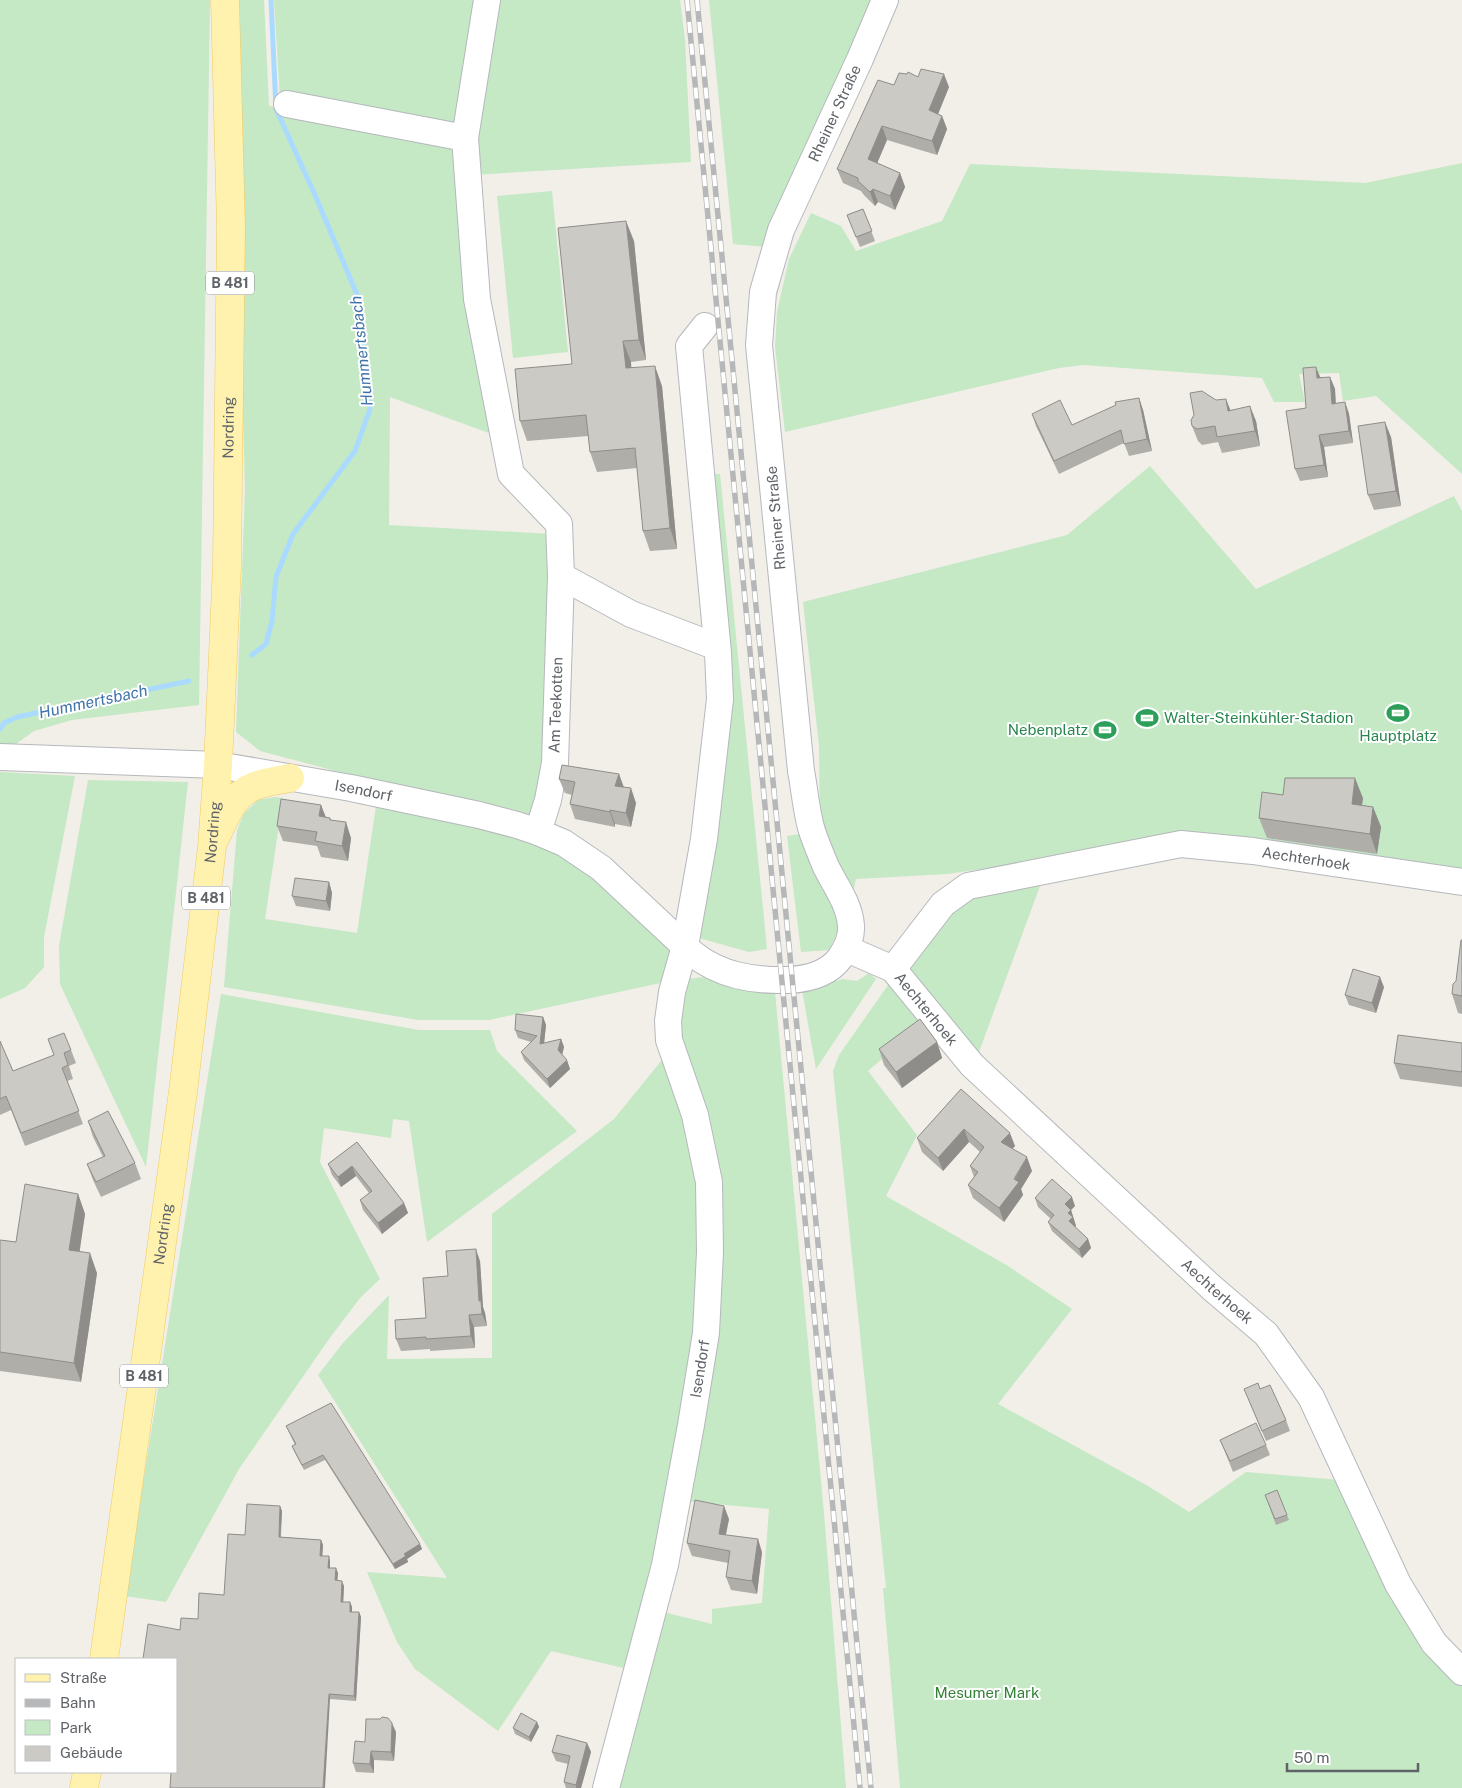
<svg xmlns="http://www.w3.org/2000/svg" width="1462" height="1788" font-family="'Public Sans',sans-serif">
	<rect width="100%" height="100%" fill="#f1efe8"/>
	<!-- green -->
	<g fill="#c5e8c5">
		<polygon points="0,0 210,0 199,705 72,720 34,731 13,746 0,745"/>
		<polygon points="231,0 264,0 269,106 458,143 497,436 390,397 389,525 552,534 548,761 533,823 260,751 236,732 245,489"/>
		<polygon points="274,0 482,0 461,133 280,99"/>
		<polygon points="491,0 680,0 685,40 691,162 472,175"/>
		<polygon points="709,0 873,0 766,247 733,244"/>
		<polygon points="1462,163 1462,474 1376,396 1343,401 1339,373 1299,374 1305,402 1274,402 1262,378 1083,365 1059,368 785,432 775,347 777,312 789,259 811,213 841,226 856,251 942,221 970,164 1365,183"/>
		<polygon points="552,191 568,352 513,358 497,196"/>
		<polygon points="1150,466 1256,589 1454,496 1462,511 1462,871 1204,837 947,874 856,879 853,893 838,917 837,933 829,950 801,952 787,836 820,831 819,746 803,602 1067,535"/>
		<polygon points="706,474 720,474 767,949 749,952 695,937 710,833"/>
		<polygon points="0,772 75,776 44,937 44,967 25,988 0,999"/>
		<polygon points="88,780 188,782 146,1167 60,984 59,946"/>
		<path d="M275,797l8,1 -18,121 92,14 19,-127c62,13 151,24 203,59 36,24 64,57 94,88l-8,29 -176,38h-71l-194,-33 13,-157 7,-17 14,-13z"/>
		<polygon points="1040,886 976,1060 901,969 971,891"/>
		<polygon points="869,973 876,979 816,1069 802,990 843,979 857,981"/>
		<polygon points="705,977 734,989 775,992 824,1513 846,1788 613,1788 663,1612 712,1624 712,1609 762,1603 769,1509 683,1501 717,1250 677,1037 686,979"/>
		<polygon points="893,978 926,1021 868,1071 917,1135 886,1196 1008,1266 1072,1309 998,1404 1148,1486 1189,1512 1246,1472 1340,1480 1462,1684 1462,1788 900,1788 883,1588 886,1588 833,1071 839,1055"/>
		<polygon points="221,994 419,1030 490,1030 497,1051 577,1131 427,1242 409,1121 393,1119 391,1138 324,1128 320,1162 380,1279 360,1298 329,1339 239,1469 166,1602 125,1596"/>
		<polygon points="666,1055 704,1182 700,1332 632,1670 551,1651 498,1731 415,1669 397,1642 367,1572 447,1578 318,1375 343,1343 389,1295 387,1359 492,1358 492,1214 614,1119"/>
	</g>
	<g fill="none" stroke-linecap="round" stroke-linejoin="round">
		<!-- stream -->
		<g stroke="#aadaff" stroke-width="5">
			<polyline points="252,655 266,644 272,621 276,577 293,534 355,451 370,409 358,297 315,195 276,109 271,0"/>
			<polyline points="0,729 4,723 17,717 189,681"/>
		</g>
		<defs>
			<g id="minor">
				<polyline points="487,0 465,138 477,299 511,474 559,524 561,576 555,763 548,800 538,832"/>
				<polyline points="287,104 465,138"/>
				<polyline points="561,576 631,614 717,647"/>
				<path id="s1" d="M0,757l218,8 133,23 128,27 38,10 21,7 26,11 37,25 91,85c28,23 62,28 97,27 19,-1 39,-6 51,-22 6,-9 12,-21 11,-32 -1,-21 -16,-41 -25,-59 -5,-12 -10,-24 -14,-36 -6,-19 -7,-40 -11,-60l-42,-426 4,-53 18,-62 79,-171 25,-59"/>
				<path id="s2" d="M847,949l46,20 79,96 240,223 54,46 45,63 87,187 36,59 28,29"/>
				<path id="s3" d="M893,969l50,-65 25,-18 213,-42 72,7 209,31"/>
				<path id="s4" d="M606,1788l59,-223 26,-140 15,-92 4,-81 -1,-70 -14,-67 -26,-75 -1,-19 4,-29 13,-46 19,-107 16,-140 -2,-46 -29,-307 16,-20"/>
			</g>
			<g id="major">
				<path d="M216,837c6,-14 13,-31 24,-42 13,-12 34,-14 50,-17"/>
				<path id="s5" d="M104,1659l79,-567 29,-245 6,-82 9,-199 4,-340 -6,-226"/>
				<polyline points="84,1788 87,1772"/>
			</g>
		</defs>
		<!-- minor casing -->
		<use href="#minor" stroke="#b5b8bc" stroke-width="28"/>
		<!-- major casing -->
		<use href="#major" stroke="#f2c960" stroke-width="29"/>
		<!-- minor -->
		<use href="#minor" stroke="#fff" stroke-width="26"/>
		<!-- major -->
		<use href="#major" stroke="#fff2af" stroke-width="28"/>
		<defs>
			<g id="rail">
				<polyline points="687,0 860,1788"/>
				<polyline points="697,0 871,1788"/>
			</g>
		</defs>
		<!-- rail casing -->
		<use href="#rail" stroke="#b6b7b8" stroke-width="5.5"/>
		<!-- rail -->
		<use href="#rail" stroke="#fff" stroke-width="4" stroke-dasharray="11" stroke-linecap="butt"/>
	</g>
	<!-- wall -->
	<g fill="#afaea9">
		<polygon points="918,77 949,87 938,114 942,116 947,129 937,155 887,140 877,163 900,173 905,187 895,210 878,202 875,206 863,194 861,191 843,183 837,169 894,85"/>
		<polygon points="863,209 875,241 860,247 847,215"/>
		<polygon points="634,241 646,360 631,362 631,368 662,386 677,549 650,551 643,531 637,468 597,472 590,452 588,436 527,441 520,421 572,364"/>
		<polygon points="1320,377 1330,377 1335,389 1336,403 1345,402 1349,414 1353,443 1324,447 1328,477 1300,481 1295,469 1306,408"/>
		<polygon points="1139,398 1143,410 1152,451 1129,456 1124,443 1059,474 1036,426 1032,414 1072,425"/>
		<polygon points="1230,410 1256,421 1260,446 1222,453 1218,442 1202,445 1198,441 1192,426"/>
		<polygon points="1391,437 1401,506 1374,510 1368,495"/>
		<polygon points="619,774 624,787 636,803 631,827 615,824 615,827 575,819 570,804 572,795 565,793 559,779"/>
		<polygon points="1283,795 1363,798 1362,805 1373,807 1381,827 1377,854 1267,838 1259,818"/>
		<polygon points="321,805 325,817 330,818 331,820 351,838 348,861 321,857 317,846 283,841 277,826"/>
		<polygon points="329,882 332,893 330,911 296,906 292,896"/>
		<polygon points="1462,940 1462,1014 1458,1013 1452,994 1456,981"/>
		<polygon points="1384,987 1376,1013 1349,1005 1345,995"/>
		<polygon points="543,1017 546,1025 544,1043 561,1039 564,1047 562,1055 570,1069 550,1088 524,1060 521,1052 531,1042 518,1038 515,1030"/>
		<polygon points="48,1039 71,1050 76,1063 69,1066 73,1079 67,1081 83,1124 25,1146 11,1110 0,1115 0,1041 13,1071 54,1055"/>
		<polygon points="937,1042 942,1058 902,1088 884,1065 879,1049"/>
		<polygon points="1462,1043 1462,1087 1400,1079 1394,1063"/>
		<polygon points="961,1089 1015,1146 1012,1149 1032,1171 1021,1189 1023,1195 1004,1222 973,1198 968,1185 974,1177 970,1166 980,1152 969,1142 943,1171 922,1152 917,1138"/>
		<polygon points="88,1121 135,1163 141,1179 101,1197 93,1180 87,1164 103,1157 93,1137"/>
		<polygon points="357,1142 404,1203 408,1213 382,1234 363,1210 360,1200 369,1193 356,1176 341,1187 332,1175 328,1164"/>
		<polygon points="78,1194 85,1214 79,1251 97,1273 81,1382 0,1371 0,1240 16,1242"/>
		<polygon points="1035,1198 1075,1206 1071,1210 1076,1226 1075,1227 1088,1239 1091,1248 1082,1258 1052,1231 1048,1222 1051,1219 1038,1207"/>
		<polygon points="480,1261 483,1307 485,1313 487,1326 474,1327 475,1348 430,1351 430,1349 401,1351 396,1339 426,1318 448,1276"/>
		<polygon points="1244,1389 1260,1389 1286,1420 1290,1431 1266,1441"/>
		<polygon points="331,1403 422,1549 407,1559 408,1562 395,1569 325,1460 304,1470 294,1451 292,1446 295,1445 286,1426"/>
		<polygon points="1220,1440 1266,1445 1270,1455 1233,1472"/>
		<polygon points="1277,1490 1289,1520 1276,1525 1265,1495"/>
		<polygon points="280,1506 282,1511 281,1537 321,1540 323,1545 322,1556 330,1561 330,1568 338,1573 337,1580 344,1586 343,1602 350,1602 352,1607 352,1612 359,1612 361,1617 356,1701 330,1699 180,1630 198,1619 224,1595 245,1535"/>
		<polygon points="729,1519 726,1535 762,1552 757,1594 731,1590 726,1577 728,1563 692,1556 687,1543"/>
		<polygon points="537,1722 539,1727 531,1742 515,1734 513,1728"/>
		<polygon points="396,1732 394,1761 374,1760 374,1773 356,1772 353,1763 365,1742"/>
		<polygon points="587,1743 591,1752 581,1788 566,1788 564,1782 568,1764 556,1761 552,1752"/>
	</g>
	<!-- shaded-wall -->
	<g fill="#8f8d8a">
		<polygon points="944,74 949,87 934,124 929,110"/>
		<polygon points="942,116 947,129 937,155 932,141"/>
		<polygon points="882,126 887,140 873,173 868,159"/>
		<polygon points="900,173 905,187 895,210 890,196"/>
		<polygon points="873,189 878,202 875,206 870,192"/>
		<polygon points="626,221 634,241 646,360 639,340"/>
		<polygon points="623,341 631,362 633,388 626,368"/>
		<polygon points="655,366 662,386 677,549 670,528"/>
		<polygon points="1316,367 1321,379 1317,378"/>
		<polygon points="1330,377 1335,389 1336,416 1332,404"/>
		<polygon points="1139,398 1143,410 1152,451 1147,439"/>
		<polygon points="1226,399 1232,414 1228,411"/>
		<polygon points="1345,402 1349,414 1353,443 1349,431"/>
		<polygon points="1250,406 1256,421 1260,446 1255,431"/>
		<polygon points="1385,422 1391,437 1401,506 1396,491"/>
		<polygon points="1319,435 1324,447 1328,477 1324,465"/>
		<polygon points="619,774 624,789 615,786"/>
		<polygon points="1355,778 1363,798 1359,825 1352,804"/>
		<polygon points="631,788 636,803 631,827 626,813"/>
		<polygon points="321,805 327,820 319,816"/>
		<polygon points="1373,807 1381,827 1377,854 1370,834"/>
		<polygon points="610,810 615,824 615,827 610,812"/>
		<polygon points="346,822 351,838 348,861 342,846"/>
		<polygon points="329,882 332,893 330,911 326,901"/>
		<polygon points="1380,977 1384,987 1376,1013 1372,1003"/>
		<polygon points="543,1017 546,1025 543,1053 540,1044"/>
		<polygon points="561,1039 564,1047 561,1059 558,1050"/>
		<polygon points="937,1042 942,1058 902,1088 896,1072"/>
		<polygon points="567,1060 570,1069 550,1088 547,1079"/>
		<polygon points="964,1129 969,1142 943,1171 938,1158"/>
		<polygon points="1010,1133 1015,1146 1006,1156 1001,1142"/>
		<polygon points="1027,1157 1032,1171 1021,1189 1023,1195 1004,1222 999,1208"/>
		<polygon points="352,1166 356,1176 341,1187 338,1177"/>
		<polygon points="78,1194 85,1214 77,1270 69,1250"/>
		<polygon points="1072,1197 1075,1206 1071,1210 1076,1226 1072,1230 1065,1204"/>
		<polygon points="404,1203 408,1213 382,1234 378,1223"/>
		<polygon points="1088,1239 1091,1248 1082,1258 1079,1249"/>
		<polygon points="476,1249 480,1261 483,1307 485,1313 487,1326 482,1314 479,1301"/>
		<polygon points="90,1253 97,1273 81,1382 74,1363"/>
		<polygon points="469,1315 474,1327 475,1348 471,1336"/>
		<polygon points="280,1506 282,1511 280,1542 279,1537"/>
		<polygon points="724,1506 729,1519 723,1547 719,1534"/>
		<polygon points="758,1539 762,1552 757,1594 752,1581"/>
		<polygon points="321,1540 323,1545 322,1561 320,1556"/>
		<polygon points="420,1544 422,1549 407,1559 408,1562 395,1569 393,1564 404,1554"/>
		<polygon points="329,1556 330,1561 330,1573 328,1568"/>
		<polygon points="336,1568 338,1573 337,1585 335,1580"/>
		<polygon points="342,1581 344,1586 343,1607 341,1602"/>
		<polygon points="350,1602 352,1607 352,1617 350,1612"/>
		<polygon points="359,1612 361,1617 356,1701 354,1696"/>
		<polygon points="329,1694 330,1699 325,1788 323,1788"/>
		<polygon points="537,1722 539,1727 531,1742 529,1737"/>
		<polygon points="392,1723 396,1732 394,1761 391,1752"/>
		<polygon points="587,1743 591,1752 581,1788 576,1788 576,1785"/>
		<polygon points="371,1751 374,1760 374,1773 370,1764"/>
	</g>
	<!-- building -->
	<g fill="#cccac5" stroke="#8f8d8a">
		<polygon points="921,69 944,74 929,110 942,116 932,141 882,126 868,159 900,173 890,196 873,189 870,192 858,181 858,178 837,169 878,80 894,85 899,73 907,74 908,72 918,77"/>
		<polygon points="863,209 872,231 856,237 847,215"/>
		<polygon points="626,221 639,340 623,341 626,368 655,366 670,528 643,531 635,448 590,452 586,415 520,421 515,369 572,364 558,228"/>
		<polygon points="1316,367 1317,378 1330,377 1332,404 1345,402 1349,431 1319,435 1324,465 1295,469 1286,411 1306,408 1303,368"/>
		<polygon points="1202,391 1216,400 1226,399 1228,411 1250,406 1255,431 1217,437 1215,426 1197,429 1192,426 1191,420 1194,415 1190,393"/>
		<polygon points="1139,398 1147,439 1124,444 1121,430 1054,461 1032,414 1060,400 1072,425 1116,405 1115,402"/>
		<polygon points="1385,422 1396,491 1368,495 1358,426"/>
		<polygon points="562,765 619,774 615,786 631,788 626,813 610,810 610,812 570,804 575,782 559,779"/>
		<polygon points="1285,778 1355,778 1352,804 1373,807 1370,834 1259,818 1262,792 1283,795"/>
		<polygon points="281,799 321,805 319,816 330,818 330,820 346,822 342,846 315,841 317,832 277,826"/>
		<polygon points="295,878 329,882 326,901 292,896"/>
		<polygon points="1461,940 1462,940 1462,996 1452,994 1453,984 1456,981"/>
		<polygon points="1353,969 1380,977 1372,1003 1345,995"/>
		<polygon points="516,1014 543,1017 540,1044 561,1039 558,1050 567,1060 547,1079 521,1052 537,1036 515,1030"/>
		<polygon points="920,1019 937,1042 896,1072 879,1049"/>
		<polygon points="64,1033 71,1050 64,1053 68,1065 62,1068 79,1111 21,1133 6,1096 0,1099 0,1041 13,1071 54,1055 48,1039"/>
		<polygon points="1398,1035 1462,1043 1462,1072 1394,1063"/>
		<polygon points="961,1089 1010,1133 1001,1142 1027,1157 1014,1179 1019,1182 999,1208 968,1185 978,1172 970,1166 984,1147 964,1129 938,1158 917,1138"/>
		<polygon points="108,1111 135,1163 96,1182 87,1164 105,1156 88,1121"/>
		<polygon points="357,1142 404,1203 378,1223 360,1200 372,1191 352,1166 338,1177 328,1164"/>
		<polygon points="1052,1179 1072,1197 1065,1204 1071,1210 1068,1213 1073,1217 1069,1221 1088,1239 1079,1249 1048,1222 1054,1215 1035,1198"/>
		<polygon points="25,1184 78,1194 69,1250 90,1253 74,1363 0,1352 0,1240 16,1242"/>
		<polygon points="476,1249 479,1301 481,1301 482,1314 469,1315 471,1336 426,1339 426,1337 396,1339 395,1320 426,1318 423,1278 448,1276 446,1251"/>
		<polygon points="1258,1383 1260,1389 1270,1385 1286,1420 1262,1431 1244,1389"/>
		<polygon points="331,1403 420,1544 404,1554 406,1556 393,1564 323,1455 302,1465 292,1446 296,1444 286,1426"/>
		<polygon points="1256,1423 1266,1445 1230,1461 1220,1440"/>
		<polygon points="1277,1490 1287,1515 1275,1519 1265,1495"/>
		<polygon points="695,1500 724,1506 719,1534 758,1539 752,1581 726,1577 730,1551 687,1543"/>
		<polygon points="247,1504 280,1506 279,1537 321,1540 320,1556 329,1556 328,1568 336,1568 335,1580 342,1581 341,1602 350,1602 350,1612 359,1612 354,1696 329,1694 323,1788 170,1788 171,1772 176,1772 176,1659 143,1659 148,1624 180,1630 181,1618 198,1619 199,1593 224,1595 228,1534 245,1535"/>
		<polygon points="521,1713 537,1722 529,1737 513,1728"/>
		<polygon points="382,1717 388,1718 392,1723 391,1752 371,1751 370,1764 353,1763 355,1741 365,1742 366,1719 380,1719"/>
		<polygon points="557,1735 587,1743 576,1785 564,1782 570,1756 552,1752"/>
	</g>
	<!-- icons -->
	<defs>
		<symbol id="stadium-bare" viewBox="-9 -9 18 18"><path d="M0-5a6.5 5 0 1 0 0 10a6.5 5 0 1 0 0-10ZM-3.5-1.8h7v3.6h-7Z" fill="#2e9e5b" stroke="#fff" stroke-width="2.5" paint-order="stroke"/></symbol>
	</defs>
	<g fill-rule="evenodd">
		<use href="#stadium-bare" x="1382" y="697" width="32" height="32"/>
		<use href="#stadium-bare" x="1131" y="702" width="32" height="32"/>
		<use href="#stadium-bare" x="1089" y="714" width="32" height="32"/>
	</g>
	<g text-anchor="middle" stroke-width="4" stroke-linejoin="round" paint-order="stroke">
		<!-- shield labels -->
		<g fill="#fff" stroke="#8f9295" stroke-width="1">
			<rect x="206" y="271.5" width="48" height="23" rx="4"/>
			<rect x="182" y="886.5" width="48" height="23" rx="4"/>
			<rect x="120" y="1364.5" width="48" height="23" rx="4"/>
		</g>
		<g font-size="14" font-weight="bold" fill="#5f6368">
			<text x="230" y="288">B 481</text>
			<text x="206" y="903">B 481</text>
			<text x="144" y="1381">B 481</text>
		</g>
		<!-- street labels -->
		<g font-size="15" fill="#5f6368" stroke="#fff">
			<text dy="5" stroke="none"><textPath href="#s1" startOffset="1776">Rheiner Straße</textPath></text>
			<text dy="5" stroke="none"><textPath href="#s5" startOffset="1239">Nordring</textPath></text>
			<text transform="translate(776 518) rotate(-95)" y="5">Rheiner Straße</text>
			<text transform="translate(556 705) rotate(-88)" y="5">Am Teekotten</text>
			<text dy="5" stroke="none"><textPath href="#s1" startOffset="366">Isendorf</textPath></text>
			<text dy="5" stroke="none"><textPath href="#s5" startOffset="834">Nordring</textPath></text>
			<text dy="5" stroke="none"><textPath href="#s3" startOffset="456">Aechterhoek</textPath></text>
			<text dy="5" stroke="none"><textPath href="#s2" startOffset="102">Aechterhoek</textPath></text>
			<text dy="5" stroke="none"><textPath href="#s5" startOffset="429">Nordring</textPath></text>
			<text dy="5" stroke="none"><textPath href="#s2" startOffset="508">Aechterhoek</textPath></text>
			<text dy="5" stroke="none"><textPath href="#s4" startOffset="430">Isendorf</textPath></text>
		</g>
		<!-- leisure labels -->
		<g font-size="15" fill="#27864d" stroke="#fff" text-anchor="start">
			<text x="1164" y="723">Walter-Steinkühler-Stadion</text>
			<text x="1088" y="735" text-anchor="end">Nebenplatz</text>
			<text x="1398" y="741" text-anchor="middle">Hauptplatz</text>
		</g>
		<!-- park labels -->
		<g font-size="15" fill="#348238" stroke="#fff">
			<text x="987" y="1698">Mesumer Mark</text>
		</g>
		<!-- water labels -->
		<g font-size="16" font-style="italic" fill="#4174aa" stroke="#fff">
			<text transform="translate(361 351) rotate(-96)" y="6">Hummertsbach</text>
			<text transform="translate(93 701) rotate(-12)" y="6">Hummertsbach</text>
		</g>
	</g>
	<!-- legend -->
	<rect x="15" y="1658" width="162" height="115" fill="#ffffff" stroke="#bfc1c3"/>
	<rect x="25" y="1674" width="25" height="8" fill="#fff2af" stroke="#bfc1c3"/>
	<text x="60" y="1683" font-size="15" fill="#5f6368">Straße</text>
	<rect x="25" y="1699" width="25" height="8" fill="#b6b7b8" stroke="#bfc1c3"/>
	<text x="60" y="1708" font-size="15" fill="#5f6368">Bahn</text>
	<rect x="25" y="1720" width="25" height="15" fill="#c5e8c5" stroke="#bfc1c3"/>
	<text x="60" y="1733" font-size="15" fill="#5f6368">Park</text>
	<rect x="25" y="1746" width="25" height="15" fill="#cccac5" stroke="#bfc1c3"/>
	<text x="60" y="1758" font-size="15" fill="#5f6368">Gebäude</text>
	<!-- scale -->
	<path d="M1287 1763v8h131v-8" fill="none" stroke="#5f6368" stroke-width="2.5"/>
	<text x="1294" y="1763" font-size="15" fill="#5f6368" stroke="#ffffff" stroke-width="4" paint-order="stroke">50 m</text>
</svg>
